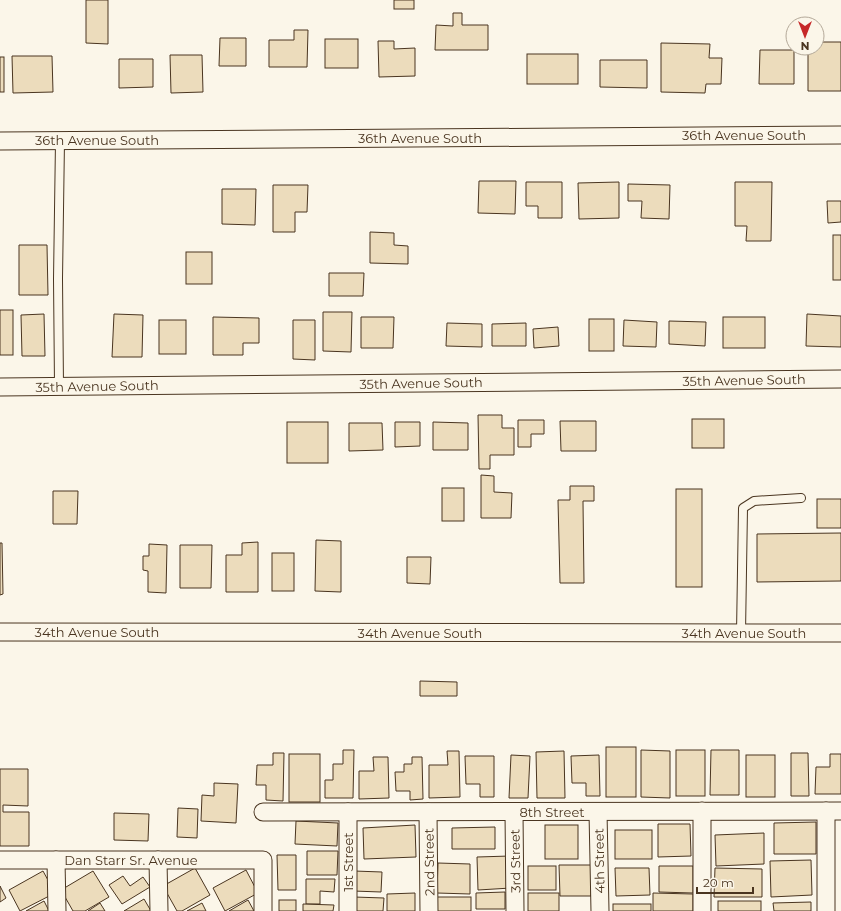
<svg xmlns="http://www.w3.org/2000/svg" width="841" height="911" font-family="Montserrat,sans-serif">
	<rect width="100%" height="100%" fill="#fbf6e9"/>
	<!-- building -->
	<g fill="#ecdcbc" stroke="#4a3520">
		<polygon points="86,0 108,0 108,44 86,43"/>
		<rect x="394" y="0" width="20" height="9"/>
		<polygon points="453,13 462,13 462,25 488,25 488,50 435,50 436,25 453,26"/>
		<polygon points="294,30 308,30 307,67 269,67 269,40 294,40"/>
		<polygon points="220,38 246,38 246,66 219,66"/>
		<rect x="325" y="39" width="33" height="29"/>
		<polygon points="378,41 394,41 394,49 415,48 415,76 379,77"/>
		<polygon points="817,42 841,42 841,91 808,91 808,48 817,48"/>
		<polygon points="661,43 710,44 709,58 722,58 721,84 706,84 705,93 661,92"/>
		<polygon points="760,50 794,50 794,84 759,84"/>
		<rect x="527" y="54" width="51" height="30"/>
		<polygon points="170,55 202,55 203,92 171,93"/>
		<polygon points="12,56 52,56 53,92 13,93"/>
		<rect x="0" y="57" width="4" height="35"/>
		<polygon points="119,59 153,59 153,87 119,88"/>
		<polygon points="600,60 647,60 647,88 600,87"/>
		<polygon points="479,181 516,181 515,214 478,213"/>
		<polygon points="526,182 562,182 562,218 538,218 538,206 526,206"/>
		<polygon points="619,182 619,218 579,219 578,183"/>
		<polygon points="735,182 772,182 771,241 746,241 747,226 735,226"/>
		<polygon points="628,184 670,185 669,219 641,218 642,201 628,201"/>
		<polygon points="273,185 308,185 307,212 295,212 295,232 273,232"/>
		<polygon points="222,189 256,189 255,225 222,224"/>
		<polygon points="827,201 841,201 841,222 828,223"/>
		<polygon points="370,232 394,233 394,245 408,246 408,264 370,263"/>
		<rect x="833" y="235" width="8" height="45"/>
		<polygon points="19,245 47,245 48,295 19,295"/>
		<rect x="186" y="252" width="26" height="32"/>
		<polygon points="329,273 364,273 363,296 329,296"/>
		<rect x="0" y="310" width="13" height="45"/>
		<polygon points="323,312 352,312 351,352 323,351"/>
		<polygon points="44,314 45,356 22,356 21,315"/>
		<polygon points="114,314 143,315 142,357 112,357"/>
		<polygon points="807,314 841,316 841,347 806,346"/>
		<polygon points="213,317 259,318 259,343 243,343 243,355 213,355"/>
		<polygon points="361,317 394,317 393,348 361,348"/>
		<rect x="723" y="317" width="42" height="31"/>
		<rect x="589" y="319" width="25" height="32"/>
		<rect x="159" y="320" width="27" height="34"/>
		<polygon points="293,320 315,320 315,360 293,359"/>
		<polygon points="624,320 657,322 656,347 623,346"/>
		<polygon points="669,321 706,322 705,346 669,344"/>
		<polygon points="447,323 482,324 482,347 446,346"/>
		<polygon points="526,323 526,346 492,346 492,324"/>
		<polygon points="558,327 559,346 534,348 533,329"/>
		<polygon points="478,415 502,415 502,428 514,428 514,455 490,455 490,469 479,469"/>
		<rect x="692" y="419" width="32" height="29"/>
		<polygon points="518,420 544,420 544,434 531,434 531,447 518,447"/>
		<polygon points="560,421 596,421 596,451 561,451"/>
		<rect x="287" y="422" width="41" height="41"/>
		<polygon points="395,422 420,422 420,446 395,447"/>
		<polygon points="433,422 468,423 468,450 433,450"/>
		<polygon points="349,423 382,423 383,450 349,451"/>
		<polygon points="481,475 494,476 494,492 512,493 511,518 481,518"/>
		<polygon points="570,486 594,486 594,501 583,501 584,583 560,583 558,500 570,500"/>
		<rect x="442" y="488" width="22" height="33"/>
		<rect x="676" y="489" width="26" height="98"/>
		<polygon points="53,491 78,491 77,524 53,524"/>
		<rect x="817" y="499" width="24" height="29"/>
		<polygon points="841,533 841,581 757,582 757,534"/>
		<polygon points="316,540 341,541 341,592 315,591"/>
		<polygon points="258,542 258,592 226,592 226,555 242,555 242,543"/>
		<polygon points="0,543 2,543 3,594 0,595"/>
		<polygon points="149,544 167,545 166,593 148,592 148,571 143,570 143,556 149,556"/>
		<polygon points="180,545 212,545 211,588 180,588"/>
		<rect x="272" y="553" width="22" height="38"/>
		<polygon points="407,557 431,557 430,584 407,583"/>
		<polygon points="420,681 457,682 457,696 420,696"/>
		<rect x="606" y="747" width="30" height="50"/>
		<polygon points="343,750 354,750 353,798 325,798 325,780 333,780 333,764 343,764"/>
		<polygon points="641,750 670,751 670,798 641,797"/>
		<rect x="676" y="750" width="29" height="46"/>
		<polygon points="711,750 739,750 739,795 710,795"/>
		<polygon points="447,751 459,751 460,797 429,798 429,765 448,765"/>
		<polygon points="564,751 565,798 537,798 536,752"/>
		<polygon points="273,753 284,753 283,801 266,800 266,785 256,785 257,765 273,765"/>
		<polygon points="791,753 808,753 809,796 791,796"/>
		<rect x="289" y="754" width="31" height="48"/>
		<polygon points="830,754 841,754 841,794 815,794 816,767 830,767"/>
		<polygon points="511,755 530,756 528,798 509,798"/>
		<polygon points="599,755 600,796 586,796 586,783 572,783 571,756"/>
		<rect x="746" y="755" width="29" height="42"/>
		<polygon points="465,756 494,756 494,797 480,797 480,784 466,784"/>
		<polygon points="373,757 388,757 389,798 359,799 359,771 374,771"/>
		<polygon points="412,757 422,757 423,799 410,800 410,791 396,791 395,772 404,772 404,764 412,764"/>
		<polygon points="0,769 28,769 28,806 3,805 3,812 29,812 29,846 0,846"/>
		<polygon points="214,783 238,784 236,823 201,821 202,795 214,796"/>
		<polygon points="178,808 198,809 197,838 177,837"/>
		<polygon points="114,813 149,814 148,841 114,840"/>
		<polygon points="296,821 338,823 337,846 295,844"/>
		<polygon points="816,822 816,854 774,854 774,823"/>
		<polygon points="658,824 690,824 691,856 658,857"/>
		<polygon points="415,825 416,857 364,859 363,828"/>
		<rect x="545" y="825" width="33" height="34"/>
		<polygon points="495,827 495,849 452,849 452,828"/>
		<rect x="615" y="830" width="37" height="29"/>
		<polygon points="764,833 764,864 716,866 715,835"/>
		<polygon points="307,851 338,851 337,875 307,875"/>
		<polygon points="277,855 296,855 296,890 278,890"/>
		<polygon points="510,856 511,888 478,890 477,857"/>
		<polygon points="811,860 812,895 771,897 770,861"/>
		<polygon points="438,863 470,864 470,894 437,893"/>
		<polygon points="559,865 592,865 591,896 560,896"/>
		<rect x="528" y="866" width="28" height="24"/>
		<polygon points="659,866 693,866 693,893 659,892"/>
		<polygon points="195,868 210,895 182,911 177,911 163,886"/>
		<polygon points="615,868 649,868 650,895 616,896"/>
		<polygon points="715,868 762,869 762,897 714,897"/>
		<polygon points="246,870 258,893 225,911 213,888"/>
		<polygon points="43,871 55,893 20,911 9,890"/>
		<polygon points="93,871 109,897 85,911 73,911 61,890"/>
		<polygon points="354,871 382,872 381,892 353,891"/>
		<polygon points="123,876 130,886 143,877 150,887 122,904 109,885"/>
		<polygon points="306,879 335,879 334,892 320,891 320,904 306,904"/>
		<polygon points="0,886 6,898 0,902"/>
		<polygon points="505,892 505,909 476,909 476,893"/>
		<polygon points="415,893 415,911 387,911 387,894"/>
		<rect x="528" y="893" width="31" height="18"/>
		<polygon points="653,893 693,894 693,911 653,911"/>
		<polygon points="354,897 384,898 383,911 354,911"/>
		<rect x="435" y="897" width="36" height="14"/>
		<polygon points="144,899 151,911 124,911"/>
		<polygon points="248,900 254,911 229,911"/>
		<rect x="279" y="900" width="17" height="11"/>
		<polygon points="44,901 49,911 26,911"/>
		<rect x="718" y="901" width="43" height="10"/>
		<polygon points="811,902 811,911 774,911 773,903"/>
		<polygon points="100,903 105,911 88,911"/>
		<polygon points="202,903 206,911 187,911"/>
		<polygon points="303,904 334,905 333,911 303,911"/>
		<rect x="613" y="904" width="38" height="7"/>
	</g>
	<g fill="none" stroke-linecap="round" stroke-linejoin="round">
		<defs>
			<g id="service">
				<polyline points="59,386 58,279 60,141"/>
				<polyline points="741,633 743,508 754,501 801,498"/>
			</g>
			<g id="minor">
				<polyline points="0,141 841,135"/>
				<polyline points="0,387 841,379"/>
				<polyline points="0,632 841,633"/>
				<polyline points="702,811 702,911"/>
				<polyline points="826,811 826,911"/>
				<polyline points="263,812 841,811"/>
				<polyline points="428,812 429,911"/>
				<polyline points="514,812 515,911"/>
				<polyline points="598,812 600,911"/>
				<polyline points="0,860 263,860 263,911"/>
				<polyline points="56,860 57,911"/>
				<polyline points="158,860 159,911"/>
				<polyline points="348,911 348,812"/>
			</g>
		</defs>
		<!-- service casing -->
		<use href="#service" stroke="#4a3520" stroke-width="10"/>
		<!-- minor casing -->
		<use href="#minor" stroke="#4a3520" stroke-width="19"/>
		<!-- service -->
		<use href="#service" stroke="#fbf6e9" stroke-width="8"/>
		<!-- minor -->
		<use href="#minor" stroke="#fbf6e9" stroke-width="17"/>
	</g>
	<g text-anchor="middle" stroke-width="3" stroke-linejoin="round" paint-order="stroke">
		<!-- street labels -->
		<g font-size="13" fill="#4a3520" stroke="#fbf6e9">
			<text x="744" y="140">36th Avenue South</text>
			<text x="420" y="143">36th Avenue South</text>
			<text x="97" y="145">36th Avenue South</text>
			<text transform="translate(744 380) rotate(-1)" y="5">35th Avenue South</text>
			<text transform="translate(421 383) rotate(-1)" y="5">35th Avenue South</text>
			<text transform="translate(97 386) rotate(-1)" y="5">35th Avenue South</text>
			<text x="97" y="637">34th Avenue South</text>
			<text x="420" y="638">34th Avenue South</text>
			<text x="744" y="638">34th Avenue South</text>
			<text x="552" y="817">8th Street</text>
			<text x="131" y="865">Dan Starr Sr. Avenue</text>
			<text transform="translate(515 861) rotate(-91)" y="5">3rd Street</text>
			<text transform="translate(599 861) rotate(-91)" y="5">4th Street</text>
			<text transform="translate(348 862) rotate(-90)" y="5">1st Street</text>
			<text transform="translate(429 862) rotate(-91)" y="5">2nd Street</text>
		</g>
	</g>
	<!-- north arrow -->
	<g transform="translate(805 36) rotate(180)"><circle r="19" fill="#fbf6e9" stroke="#b4a999"/>
	<path d="M0-3L7 15L0 10L-7 15Z" fill="#c62828"/>
	<text y="-6" font-size="11" font-weight="bold" text-anchor="middle" fill="#4a3520">N</text>
	</g>
	<!-- scale -->
	<path d="M697 887v6h56v-6" fill="none" stroke="#4a3520" stroke-width="2"/>
	<text x="703" y="887" font-size="12" fill="#4a3520" stroke="#fbf6e9" stroke-width="3" paint-order="stroke">20 m</text>
</svg>
